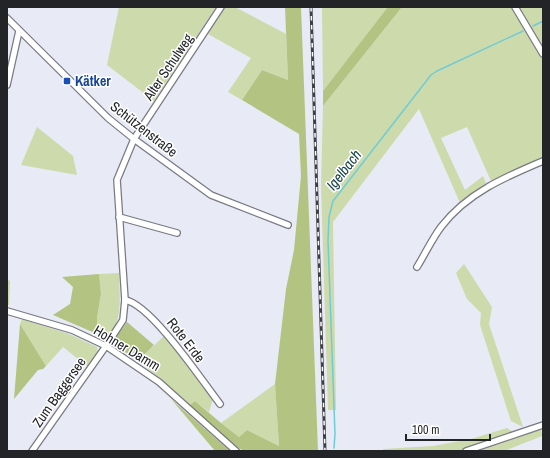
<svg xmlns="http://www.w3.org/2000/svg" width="550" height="458" font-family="'Archivo Narrow',sans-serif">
	<rect width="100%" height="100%" fill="#e8eaf5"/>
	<!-- green -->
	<g fill="#cddaac">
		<polygon points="119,7 216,7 154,101 107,65"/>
		<polygon points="224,7 235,7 286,34 288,80 262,70 242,100 228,92 251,58 208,34"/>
		<polygon points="322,7 389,7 323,91"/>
		<polygon points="402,7 511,7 543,60 543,158 491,181 467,127 441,138 465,190 483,176 486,183 460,203 419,109 333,222 336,410 328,410 321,186 323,106"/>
		<polygon points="518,7 543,7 543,49"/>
		<polygon points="37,127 73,156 77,175 21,165"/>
		<polygon points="464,264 492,307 489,324 523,427 511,421 480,325 481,313 467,299 456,273"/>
		<path d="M119,273c0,19 6,55 -15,64l-7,-3v-16l4,-24 -2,-20z"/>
		<polygon points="10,280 9,305 7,304 7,281"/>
		<polygon points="22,319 69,334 97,347 98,353 88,367 63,347 46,366 20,324"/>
		<polygon points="165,335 213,399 209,412 195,401 190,405 161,379 138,361"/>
		<polygon points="275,384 279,446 247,430 239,437 221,423"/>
		<polygon points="507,428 519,436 541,429 542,436 504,451 383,451 383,449 433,446 471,439"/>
	</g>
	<!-- forest -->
	<g fill="#b3c482">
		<polygon points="285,7 301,7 318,451 244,451 229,443 190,405 195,401 221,423 239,437 247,430 279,446 275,384 286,289 294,250 301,176 299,134 242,100 262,70 288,80"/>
		<polygon points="388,7 402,7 323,106 323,91"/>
		<polygon points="99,274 101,294 97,318 97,334 53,315 70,304 73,287 62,277"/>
		<polygon points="127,322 154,345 138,361 115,345 113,341"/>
		<polygon points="20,324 46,366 43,369 38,370 14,399"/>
		<polygon points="171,399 230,451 215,451"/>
	</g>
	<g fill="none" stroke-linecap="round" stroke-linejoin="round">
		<!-- stream -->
		<g stroke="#6fccd5" stroke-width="1.5">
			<polyline points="533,26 543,21"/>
			<polyline points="334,448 335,434 328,241 329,217 333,201 431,75 437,71 523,31"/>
		</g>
		<defs>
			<g id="minor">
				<polyline points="515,7 543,54"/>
				<polyline points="7,18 108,118 134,139 211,195 288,225"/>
				<polyline points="7,85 19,31"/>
				<polyline points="119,217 177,233"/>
				<path d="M417,267c8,-13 15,-28 24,-40 26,-34 64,-50 102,-66"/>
				<path d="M125,300c26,4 78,82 95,104"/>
				<polyline points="7,311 72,330 106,346 159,382 236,451"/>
				<polyline points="32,451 106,346 123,320 125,300 117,180 134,139 221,7"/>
				<polyline points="466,451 543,425"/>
			</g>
		</defs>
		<!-- minor casing -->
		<use href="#minor" stroke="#797a84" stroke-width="8"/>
		<!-- minor -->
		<use href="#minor" stroke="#fff" stroke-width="5.5"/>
		<defs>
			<polyline id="rail" points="311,7 325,451"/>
		</defs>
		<!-- rail casing -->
		<use href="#rail" stroke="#3e3f44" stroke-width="3"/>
		<!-- rail -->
		<use href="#rail" stroke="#fff" stroke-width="1.5" stroke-dasharray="4.5" stroke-linecap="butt"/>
	</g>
	<!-- markers -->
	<rect fill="#1a4fb4" stroke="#fff" stroke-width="1.5" x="63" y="77" width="8" height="8" rx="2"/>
	<g text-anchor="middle" stroke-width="3" stroke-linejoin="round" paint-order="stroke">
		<!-- street labels -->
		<g font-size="14" fill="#232428" stroke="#fff">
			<text transform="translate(168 67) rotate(-56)" y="5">Alter Schulweg</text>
			<text transform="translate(144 129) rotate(38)" y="5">Schützenstraße</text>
			<text transform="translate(186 340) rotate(52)" y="5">Rote Erde</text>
			<text transform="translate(127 348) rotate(31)" y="5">Hohner Damm</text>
			<text transform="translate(59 392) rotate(-55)" y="5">Zum Baggersee</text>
		</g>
		<!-- transit labels -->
		<g font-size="14" font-weight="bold" fill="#164399" stroke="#fff" text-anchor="start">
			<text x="75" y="86">Kätker</text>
		</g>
		<!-- water labels -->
		<g font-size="15" font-style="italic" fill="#194448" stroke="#fff">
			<text transform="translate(344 170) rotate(-52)" y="5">Igelbach</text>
		</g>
	</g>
	<!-- border -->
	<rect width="550" height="458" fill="none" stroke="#232428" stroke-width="16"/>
	<!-- scale -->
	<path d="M406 434v6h84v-6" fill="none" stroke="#232428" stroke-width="2"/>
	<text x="412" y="434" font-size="12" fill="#232428" stroke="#ffffff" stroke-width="3" paint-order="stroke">100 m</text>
</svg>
